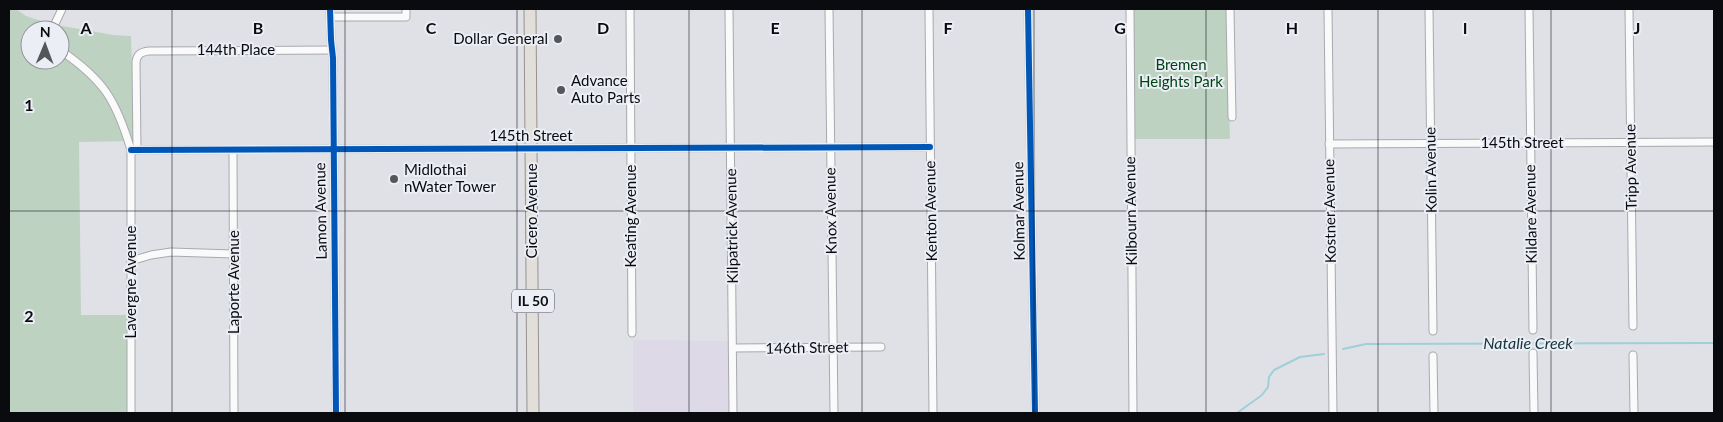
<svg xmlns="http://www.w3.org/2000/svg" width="1723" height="422" font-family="Lato,sans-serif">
	<rect width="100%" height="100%" fill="#e0e1e6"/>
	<!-- industrial -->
	<polygon fill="#ddd9e7" points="633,340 729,341 729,413 633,413"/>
	<!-- green -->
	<g fill="#bed2c2" fill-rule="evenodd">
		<path d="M9,9h7l10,7 25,8 62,11 18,1 3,105 -55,1 2,173h47l1,98h-120zM30,30h30v30h-30z"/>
		<polygon points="1133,9 1226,9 1230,139 1135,139"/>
	</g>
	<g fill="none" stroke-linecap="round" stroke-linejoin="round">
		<!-- stream -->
		<g stroke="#9fcfd9" stroke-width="2">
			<polyline points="1343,349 1366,344 1714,343"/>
			<polyline points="1237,413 1262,395 1268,387 1269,377 1274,370 1300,357 1324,354"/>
		</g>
		<defs>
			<g id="street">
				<polyline points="330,9 331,40 333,58 336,413"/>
				<polyline points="630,9 632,333"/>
				<polyline points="729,9 733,413"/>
				<polyline points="829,9 834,413"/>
				<polyline points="929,9 933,413"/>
				<polyline points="1028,9 1035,413"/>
				<polyline points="1130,9 1133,413"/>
				<polyline points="1230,9 1232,117"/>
				<polyline points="1328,9 1333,413"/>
				<polyline points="1429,9 1433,331"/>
				<polyline points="1529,9 1533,330"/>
				<polyline points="1629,9 1633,326"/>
				<polyline points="331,17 406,17 406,9"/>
				<polyline points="52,30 62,9"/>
				<path d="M60,50c44,30 56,50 71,100v263"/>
				<polyline points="1329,144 1714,142"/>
				<polyline points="131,150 930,147"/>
				<path d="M137,150l-1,-88c1,-8 5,-10 13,-11l183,-1"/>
				<polyline points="233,150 234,413"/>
				<polyline points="131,261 151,255 171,252 233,254"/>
				<polyline points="733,348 881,347"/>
				<polyline points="1533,353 1534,413"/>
				<polyline points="1633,355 1634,413"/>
				<polyline points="1433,356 1434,413"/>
			</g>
			<polyline id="primary" points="530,9 533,413"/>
		</defs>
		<!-- street casing -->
		<use href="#street" stroke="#a8a9ad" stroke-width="9"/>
		<!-- primary casing -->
		<use href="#primary" stroke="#97928b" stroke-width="13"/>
		<!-- street -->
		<use href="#street" stroke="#fafafb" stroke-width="7"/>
		<!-- primary -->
		<use href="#primary" stroke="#e2ded9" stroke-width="11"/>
		<defs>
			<g id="cycleway">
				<polyline points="330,9 331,40 333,58 336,413"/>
				<polyline points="1028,9 1035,413"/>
				<polyline points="131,150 930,147"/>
			</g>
		</defs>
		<!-- cycleway casing -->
		<use href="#cycleway" stroke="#ebeef5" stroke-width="9"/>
		<!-- cycleway -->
		<use href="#cycleway" stroke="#0057b8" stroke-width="6"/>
	</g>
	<!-- grid -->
	<path fill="none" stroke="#0a0b0e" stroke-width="1" stroke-opacity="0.55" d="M172,9v404M345,9v404M517,9v404M689,9v404M862,9v404M1034,9v404M1206,9v404M1378,9v404M1551,9v404M9,211h1705"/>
	<!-- markers -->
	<g fill="#55565a" stroke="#ebeef5" stroke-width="2">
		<circle cx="558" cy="39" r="5"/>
		<circle cx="561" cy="90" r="5"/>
		<circle cx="394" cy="179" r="5"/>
	</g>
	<g text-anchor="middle" stroke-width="4" stroke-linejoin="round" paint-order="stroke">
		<!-- shield labels -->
		<rect fill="#ebeef5" stroke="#4e4f53" stroke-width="1" x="512" y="289.5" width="42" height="23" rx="4"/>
		<g font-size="14" font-weight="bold" fill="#0a0b0e">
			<text x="533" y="306">IL 50</text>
		</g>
		<!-- poi labels -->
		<g font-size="15" fill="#0a0b0e" stroke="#ebeef5" text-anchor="start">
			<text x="548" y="44" text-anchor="end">Dollar General</text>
			<text x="571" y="86">Advance<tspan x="571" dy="17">Auto Parts</tspan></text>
			<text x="404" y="175">Midlothai<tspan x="404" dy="17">nWater Tower</tspan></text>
		</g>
		<!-- street labels -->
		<g font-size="15" fill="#0a0b0e" stroke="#ebeef5">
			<text x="236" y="55">144th Place</text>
			<text x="531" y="141">145th Street</text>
			<text x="1522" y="148">145th Street</text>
			<text transform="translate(1631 167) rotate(-91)" y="5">Tripp Avenue</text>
			<text transform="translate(1431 170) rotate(-91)" y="5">Kolin Avenue</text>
			<text transform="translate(321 211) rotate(-91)" y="5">Lamon Avenue</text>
			<text transform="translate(532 211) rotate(-90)" y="5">Cicero Avenue</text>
			<text transform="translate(831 211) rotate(-91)" y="5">Knox Avenue</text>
			<text transform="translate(931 211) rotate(-91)" y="5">Kenton Avenue</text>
			<text transform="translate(1019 211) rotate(-91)" y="5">Kolmar Avenue</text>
			<text transform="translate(1131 211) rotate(-91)" y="5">Kilbourn Avenue</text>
			<text transform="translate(1330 211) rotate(-91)" y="5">Kostner Avenue</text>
			<text transform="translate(1531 214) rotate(-91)" y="5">Kildare Avenue</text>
			<text transform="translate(631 216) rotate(-90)" y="5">Keating Avenue</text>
			<text transform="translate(732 226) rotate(-91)" y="5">Kilpatrick Avenue</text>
			<text transform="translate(131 282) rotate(-90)" y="5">Lavergne Avenue</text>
			<text transform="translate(234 282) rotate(-90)" y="5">Laporte Avenue</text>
			<text transform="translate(807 348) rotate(-1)" y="5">146th Street</text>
		</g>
		<!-- park labels -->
		<g font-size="15" fill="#004414" stroke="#ebeef5">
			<text x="1181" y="70">Bremen<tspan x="1181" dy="17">Heights Park</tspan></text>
		</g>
		<!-- water labels -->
		<g font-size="16" font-style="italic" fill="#13353a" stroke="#ebeef5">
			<text x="1528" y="349">Natalie Creek</text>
		</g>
	</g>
	<g font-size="16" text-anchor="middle" font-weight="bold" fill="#0a0b0e" stroke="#ebeef5" stroke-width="4" stroke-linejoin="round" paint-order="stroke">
		<text x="86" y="34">A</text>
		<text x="258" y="34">B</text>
		<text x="431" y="34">C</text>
		<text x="603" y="34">D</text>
		<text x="775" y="34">E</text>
		<text x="948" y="34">F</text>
		<text x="1120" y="34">G</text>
		<text x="1292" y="34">H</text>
		<text x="1465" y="34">I</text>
		<text x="1637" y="34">J</text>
		<text x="29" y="111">1</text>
		<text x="29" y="322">2</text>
	</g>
	<!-- border -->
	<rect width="1723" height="422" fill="none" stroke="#0a0b0e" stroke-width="20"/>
	<!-- north arrow -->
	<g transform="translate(45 45) rotate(1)"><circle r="24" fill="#ebeef5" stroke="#919399"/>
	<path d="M0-4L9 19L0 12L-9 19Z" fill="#55565a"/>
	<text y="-8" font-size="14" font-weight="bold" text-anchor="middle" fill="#0a0b0e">N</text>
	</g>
</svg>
